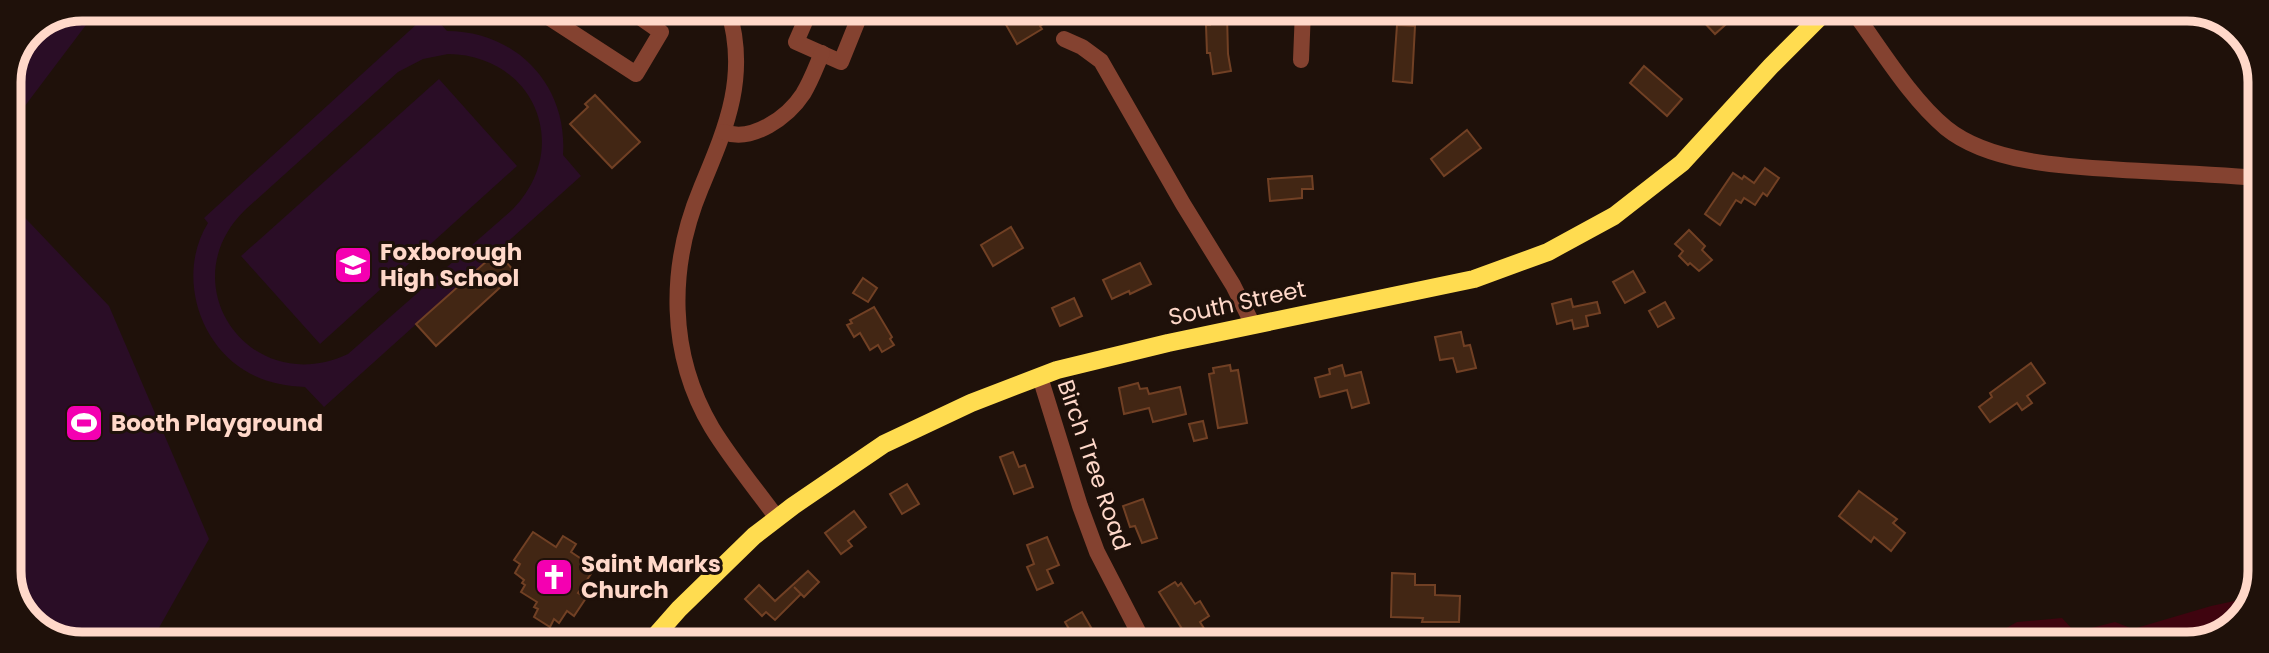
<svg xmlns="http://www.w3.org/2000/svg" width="2269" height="653" font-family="Poppins,sans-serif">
	<rect width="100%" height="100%" fill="#1f110a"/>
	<!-- green -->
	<g fill="#2a0d26" fill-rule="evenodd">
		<polygon points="82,9 98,9 9,127 9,82 31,30"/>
		<path d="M430,12l17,19c69,0 121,54 116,124l18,21 -257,231 -19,-20c-22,-1 -42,-5 -61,-17 -48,-30 -66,-99 -36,-147l-4,-5zM448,54c86,1 125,93 65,155l-165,145c-98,46 -179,-70 -103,-144l153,-138 25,-13z"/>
		<polygon points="439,79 517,166 320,344 241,256"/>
		<polygon points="9,201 109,306 209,539 151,642 64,642 27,619 9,576"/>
	</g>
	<!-- water -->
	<polygon fill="#3f040f" points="2253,597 2232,629 2187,644 1990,644 1992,636 2017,622 2062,618 2075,632 2115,622 2133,629 2211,606"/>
	<!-- building -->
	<g fill="#422614" stroke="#714024" stroke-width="2">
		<polygon points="1028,10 1067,10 1040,26 1042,29 1017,44 1005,23"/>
		<polygon points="1711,11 1725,11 1733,18 1715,34 1701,19"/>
		<polygon points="1209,14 1227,14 1228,54 1231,71 1213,74 1210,53 1207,53 1206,25 1210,25"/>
		<polygon points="1397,25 1415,26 1412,83 1393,81"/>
		<polygon points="1644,66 1682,99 1667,116 1630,83"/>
		<polygon points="595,95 640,142 612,168 570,124 588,107 585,104"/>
		<polygon points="1467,130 1481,148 1444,176 1431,159"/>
		<polygon points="1765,168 1779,178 1767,196 1763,193 1755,205 1744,198 1741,203 1736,200 1720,225 1705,214 1733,173 1742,179 1744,176 1754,183"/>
		<polygon points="1312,176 1313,189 1302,189 1302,198 1270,201 1268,179"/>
		<polygon points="1011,227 1023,248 993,266 981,245"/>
		<polygon points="1689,230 1705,246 1702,250 1712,260 1699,271 1690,263 1688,265 1679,256 1683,251 1675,244"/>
		<polygon points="497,252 516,273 436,346 416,324"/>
		<polygon points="1140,263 1151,284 1130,294 1129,291 1112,299 1103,280"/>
		<polygon points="1633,271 1645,292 1625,303 1613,282"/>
		<polygon points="863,278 877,288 868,302 853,293"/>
		<polygon points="1074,298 1082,316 1060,326 1052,308"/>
		<polygon points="1571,299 1573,307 1597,302 1600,313 1586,316 1588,326 1574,329 1572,320 1557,324 1552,304"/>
		<polygon points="1665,302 1674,318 1658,327 1649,311"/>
		<polygon points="874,307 892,337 890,339 894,345 882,352 878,345 870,350 860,333 854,337 847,325 852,323 850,320"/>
		<polygon points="1461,332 1464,346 1470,345 1476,368 1457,372 1453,358 1440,360 1435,337"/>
		<polygon points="2031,363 2045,383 2027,396 2032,403 2022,410 2017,403 1990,422 1979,407 1992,397 1990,393"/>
		<polygon points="1230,365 1231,371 1238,370 1247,423 1218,428 1209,374 1214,373 1213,368"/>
		<polygon points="1342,365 1345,376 1361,372 1369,403 1352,408 1347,390 1320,397 1315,378 1330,374 1329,369"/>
		<polygon points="1138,383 1140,389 1147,388 1149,394 1180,387 1186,414 1153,422 1149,408 1124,414 1119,388"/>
		<polygon points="1203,421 1207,438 1194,441 1189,424"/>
		<polygon points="1013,452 1019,467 1025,465 1033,487 1014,494 1000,457"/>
		<polygon points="907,484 919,504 902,514 890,494"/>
		<polygon points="1859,491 1897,519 1893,523 1905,533 1891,551 1874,537 1871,542 1839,516"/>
		<polygon points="1143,499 1157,538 1142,543 1135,526 1130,527 1123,506"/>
		<polygon points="854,511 866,527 848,541 852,546 841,554 825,533"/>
		<polygon points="533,532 556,547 563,536 576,544 571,552 595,568 578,593 586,598 574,616 567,611 559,623 554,619 550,627 534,617 538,609 534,607 537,602 521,592 525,585 522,583 524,580 515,573 520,564 514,560"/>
		<polygon points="1047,537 1059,565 1047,570 1053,583 1037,590 1027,567 1034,564 1027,545"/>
		<polygon points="808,571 819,582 804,597 794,587 801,594 775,620 766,612 762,616 745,599 759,585 775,601"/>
		<polygon points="1392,573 1415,574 1415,585 1435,585 1435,595 1460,596 1459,622 1422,622 1423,618 1391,617"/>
		<polygon points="1175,582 1178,586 1181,583 1195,604 1200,601 1209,616 1200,622 1205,630 1189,640 1159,592"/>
		<polygon points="1082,612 1100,643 1077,643 1065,622"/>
	</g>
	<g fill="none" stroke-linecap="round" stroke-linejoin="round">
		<!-- minor -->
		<g stroke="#844230" stroke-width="16">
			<polyline points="536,9 636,74 661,32 628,9"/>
			<path d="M728,9c21,67 -2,119 -27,179 -33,79 -33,166 11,240 19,31 43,60 65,90"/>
			<polyline points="810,10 796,42 841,62 862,10"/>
			<path d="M1853,11c28,38 57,87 93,117 48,39 137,39 196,43 39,2 78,4 118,7"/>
			<polyline points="1064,39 1082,47 1101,61 1183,204 1233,285 1253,325"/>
			<polyline points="1301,60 1303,10"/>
			<path d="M724,132c28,11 64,-15 79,-38 8,-13 13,-27 19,-41"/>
			<polyline points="1040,377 1080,506 1097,552 1144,643"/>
		</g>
		<!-- major -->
		<polyline stroke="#ffdc50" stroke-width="18" points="649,643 679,609 754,536 793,506 884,444 971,403 1057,370 1168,343 1474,279 1548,252 1614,216 1682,163 1771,66 1826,11"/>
	</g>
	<!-- icons -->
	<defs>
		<symbol id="school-square" viewBox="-11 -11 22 22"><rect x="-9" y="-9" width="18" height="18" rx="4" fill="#f400b1" stroke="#1f110a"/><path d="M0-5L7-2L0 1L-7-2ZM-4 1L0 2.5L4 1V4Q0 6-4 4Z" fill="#fff"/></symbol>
		<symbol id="stadium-square" viewBox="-11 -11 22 22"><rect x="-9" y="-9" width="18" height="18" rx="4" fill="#f400b1" stroke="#1f110a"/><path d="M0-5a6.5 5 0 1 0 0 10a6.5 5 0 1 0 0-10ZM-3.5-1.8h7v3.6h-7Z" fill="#fff"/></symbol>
		<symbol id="church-square" viewBox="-11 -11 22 22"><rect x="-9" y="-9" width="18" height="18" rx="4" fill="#f400b1" stroke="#1f110a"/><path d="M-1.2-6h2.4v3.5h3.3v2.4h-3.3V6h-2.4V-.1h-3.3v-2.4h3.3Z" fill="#fff"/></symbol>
	</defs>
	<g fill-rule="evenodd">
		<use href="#school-square" x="331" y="243" width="44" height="44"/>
		<use href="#stadium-square" x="62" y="401" width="44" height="44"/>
		<use href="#church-square" x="532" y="555" width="44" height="44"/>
	</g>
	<g text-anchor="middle" stroke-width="6" stroke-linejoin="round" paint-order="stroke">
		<!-- poi labels -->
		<g font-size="23" font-weight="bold" fill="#ffd8c9" stroke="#1f110a" text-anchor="start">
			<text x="380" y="260">Foxborough<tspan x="380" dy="26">High School</tspan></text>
			<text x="111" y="431">Booth Playground</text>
			<text x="581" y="572">Saint Marks<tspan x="581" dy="26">Church</tspan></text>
		</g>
		<!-- street labels -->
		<g font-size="23" fill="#ffd8c9" stroke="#1f110a">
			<text transform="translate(1237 303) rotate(-12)" y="8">South Street</text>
			<text transform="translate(1094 465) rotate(71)" y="8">Birch Tree Road</text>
		</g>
	</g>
	<!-- crop -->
	<path d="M0 0H2269V653H0ZM82 21H2187A61 61 0 0 1 2248 82V571A61 61 0 0 1 2187 632H82A61 61 0 0 1 21 571V82A61 61 0 0 1 82 21Z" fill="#1f110a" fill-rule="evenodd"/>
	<path fill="none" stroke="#ffd8c9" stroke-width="9" d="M82 21H2187A61 61 0 0 1 2248 82V571A61 61 0 0 1 2187 632H82A61 61 0 0 1 21 571V82A61 61 0 0 1 82 21Z"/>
</svg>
